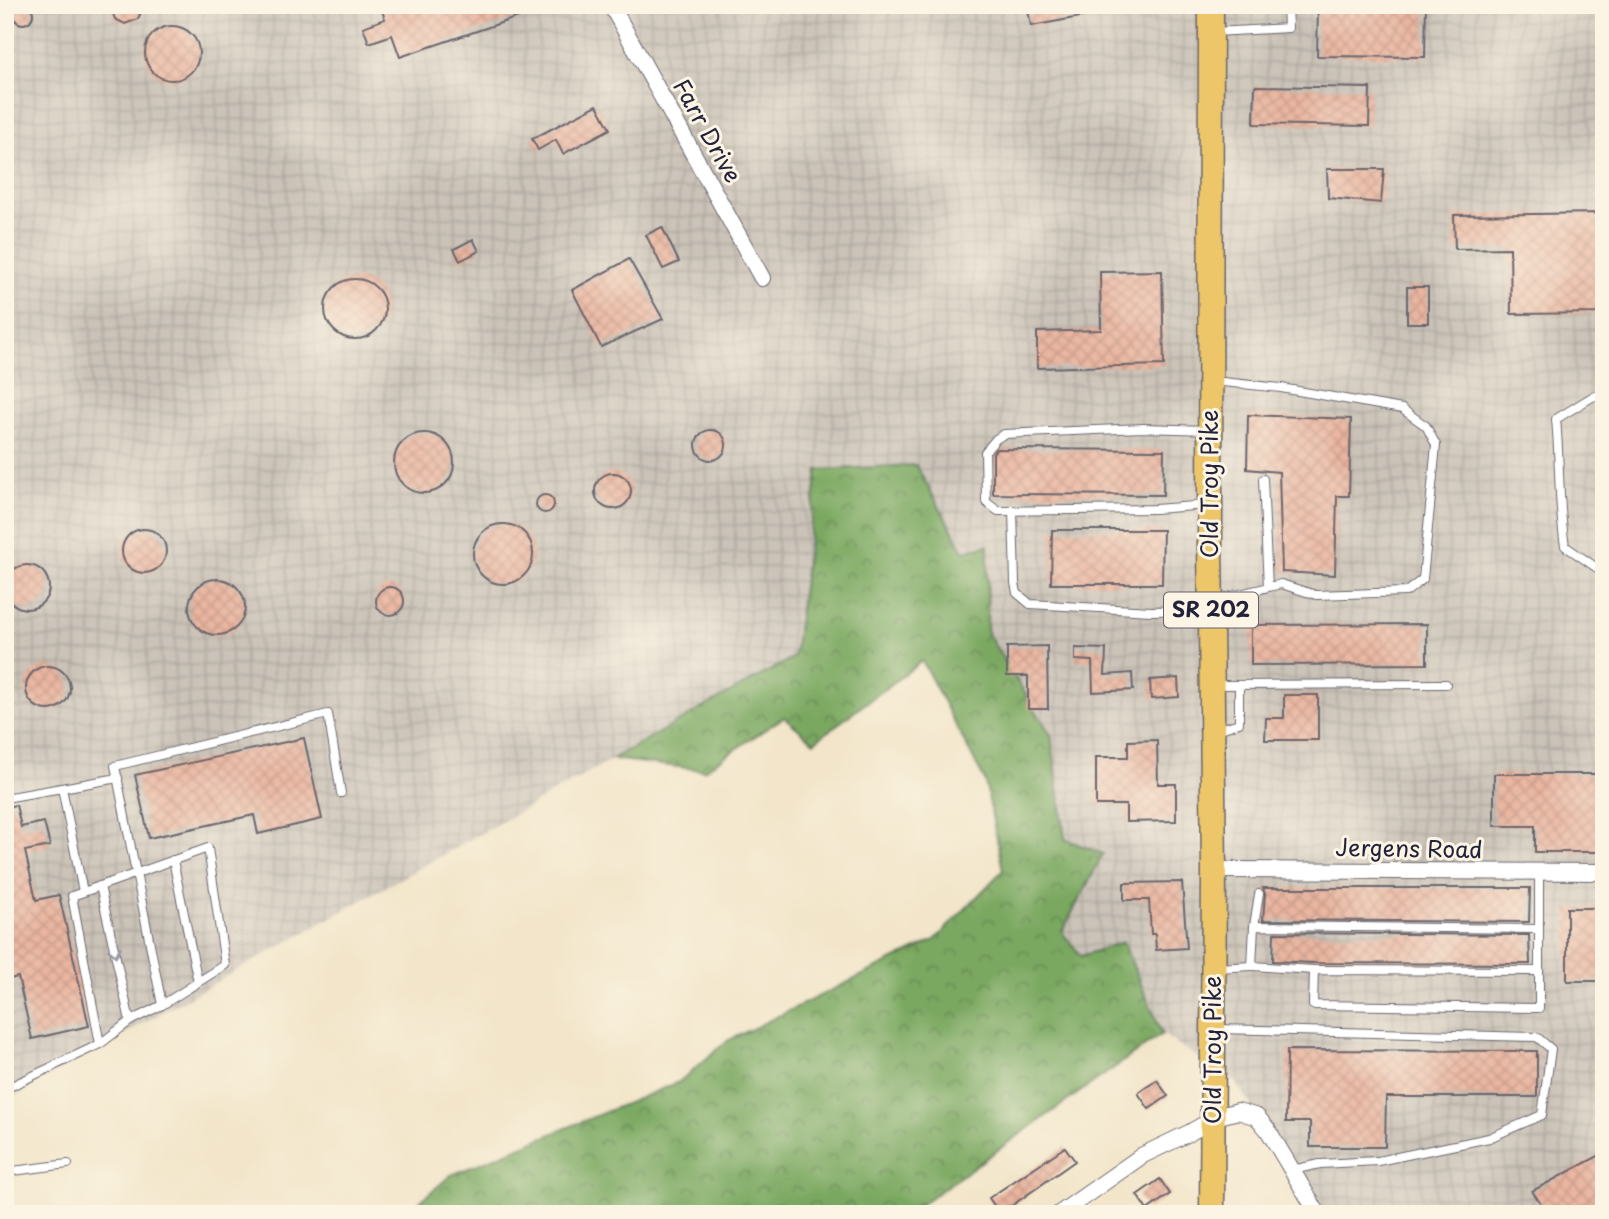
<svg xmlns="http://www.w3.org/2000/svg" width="1609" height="1219" font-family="'Playpen Sans',sans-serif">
	<defs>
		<pattern id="industrial-grid" width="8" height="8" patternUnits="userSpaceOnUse" patternTransform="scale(1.75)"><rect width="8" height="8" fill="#cbc3b8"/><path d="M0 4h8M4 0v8" fill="none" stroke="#aea79f"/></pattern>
		<pattern id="forest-crowns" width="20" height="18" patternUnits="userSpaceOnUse" patternTransform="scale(1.75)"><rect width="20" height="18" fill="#7aa861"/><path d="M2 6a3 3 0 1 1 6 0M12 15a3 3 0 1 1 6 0" fill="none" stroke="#648851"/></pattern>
		<pattern id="building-cross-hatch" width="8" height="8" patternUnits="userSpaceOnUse" patternTransform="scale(1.75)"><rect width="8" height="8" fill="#eab6a0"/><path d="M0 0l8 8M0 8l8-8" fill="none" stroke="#c89c8b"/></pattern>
	</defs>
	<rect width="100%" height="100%" fill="#fcf5e5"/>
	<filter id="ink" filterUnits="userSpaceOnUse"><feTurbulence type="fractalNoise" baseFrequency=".0143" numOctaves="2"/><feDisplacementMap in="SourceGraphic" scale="14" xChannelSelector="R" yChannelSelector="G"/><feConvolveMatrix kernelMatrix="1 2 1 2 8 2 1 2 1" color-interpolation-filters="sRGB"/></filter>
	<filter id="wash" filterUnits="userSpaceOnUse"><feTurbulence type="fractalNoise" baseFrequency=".00686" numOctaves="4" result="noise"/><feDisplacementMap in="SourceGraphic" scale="28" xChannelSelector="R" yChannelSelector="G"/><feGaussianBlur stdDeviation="1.57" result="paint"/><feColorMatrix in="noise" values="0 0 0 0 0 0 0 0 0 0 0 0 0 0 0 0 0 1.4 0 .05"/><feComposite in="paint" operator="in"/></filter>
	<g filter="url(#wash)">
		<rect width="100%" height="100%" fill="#f2e5c9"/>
		<!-- industrial -->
		<polygon fill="url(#industrial-grid)" points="5,5 1604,5 1604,1214 1324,1214 1236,1082 1162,1034 1123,942 1081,956 1062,932 1065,839 1051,735 987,633 987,545 964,551 818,470 794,657 5,1101"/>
		<!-- forest -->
		<polygon fill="url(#forest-crowns)" stroke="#4e654e" stroke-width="2" points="916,465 964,551 988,545 987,633 1051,735 1065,839 1103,854 1062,932 1081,956 1123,942 1162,1034 907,1214 405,1214 451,1175 679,1082 727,1041 935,940 1003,870 985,781 922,661 814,742 784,717 704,770 612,759 794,657 818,470"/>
		<g id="blocks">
			<!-- building -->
			<g fill="url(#building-cross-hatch)">
				<circle cx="23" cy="14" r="10"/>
				<polygon points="110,5 144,5 138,19 125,24 115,19"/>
				<polygon points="380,5 548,5 548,7 400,57 392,35 369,43 363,27 385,19"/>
				<polygon points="1027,5 1113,5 1113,11 1031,26"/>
				<polygon points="1318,5 1426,5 1425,57 1317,56"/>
				<circle cx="172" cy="53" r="27"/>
				<polygon points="1255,86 1370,88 1369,126 1254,124"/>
				<polygon points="597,105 610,129 563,154 556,140 538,150 532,139"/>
				<polygon points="1327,169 1384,169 1381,203 1328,198"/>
				<polygon points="1604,213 1604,313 1511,314 1510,248 1455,249 1454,215"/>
				<polygon points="662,227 679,262 663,269 646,235"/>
				<polygon points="473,239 479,251 460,261 454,249"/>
				<polygon points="629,259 663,319 601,347 572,290"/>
				<polygon points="1162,271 1164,365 1037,368 1037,332 1101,330 1100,272"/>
				<circle cx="355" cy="309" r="30"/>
				<rect x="1407" y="287" width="21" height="36"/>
				<polygon points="1248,415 1351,419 1349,496 1337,496 1335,575 1282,572 1279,472 1247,469"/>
				<circle cx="711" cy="445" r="15"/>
				<circle cx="424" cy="463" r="30"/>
				<polygon points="996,449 1164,450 1163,495 993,494 993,453"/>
				<circle cx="613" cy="491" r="18"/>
				<circle cx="545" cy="504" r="9"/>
				<circle cx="503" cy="554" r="30"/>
				<circle cx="144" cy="551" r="22"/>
				<polygon points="1052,530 1163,530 1162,584 1051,584"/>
				<circle cx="27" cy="587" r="22"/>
				<circle cx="217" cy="607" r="28"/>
				<circle cx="390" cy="601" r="14"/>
				<polygon points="1427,624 1427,664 1251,665 1251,625"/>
				<polygon points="1047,646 1048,709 1028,709 1028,676 1007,676 1007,647"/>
				<polygon points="1075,648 1106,649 1105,675 1132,673 1133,690 1093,692 1092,661 1075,660"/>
				<circle cx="48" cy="688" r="22"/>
				<polygon points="1178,678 1179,697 1151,699 1150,680"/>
				<polygon points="1284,695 1318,695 1318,740 1265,740 1266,718 1284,718"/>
				<polygon points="304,738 322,819 258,834 254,815 149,838 135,775"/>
				<polygon points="1157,740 1158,784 1176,784 1176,821 1126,822 1126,805 1096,805 1096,757 1128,757 1128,741"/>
				<polygon points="1494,774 1604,774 1604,852 1535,852 1535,826 1494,826"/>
				<polygon points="16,805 21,827 44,822 50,846 25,851 36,900 59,895 89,1026 32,1039 18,977 5,980 5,807"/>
				<polygon points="1182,882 1187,948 1156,950 1155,934 1151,934 1149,900 1124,900 1124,883"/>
				<polygon points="1263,888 1530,888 1529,922 1263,920 1265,894"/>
				<rect x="1567" y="908" width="34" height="73"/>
				<polygon points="1274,933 1529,935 1530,964 1314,963 1273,961"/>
				<polygon points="1287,1050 1537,1051 1537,1097 1386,1097 1385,1147 1310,1147 1310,1122 1286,1122"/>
				<polygon points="1157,1080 1168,1096 1149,1109 1138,1093"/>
				<polygon points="1065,1147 1075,1161 1000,1214 989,1198"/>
				<polygon points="1604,1153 1604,1214 1548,1214 1532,1191"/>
				<polygon points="1160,1179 1170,1194 1147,1210 1137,1195"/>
			</g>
		</g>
	</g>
	<g filter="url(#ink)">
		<use href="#blocks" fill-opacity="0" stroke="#6b666d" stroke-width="2"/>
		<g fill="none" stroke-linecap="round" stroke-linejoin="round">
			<defs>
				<g id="lane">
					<polyline points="1214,32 1288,28 1287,5"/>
					<path d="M1604,394l-12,3 -36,22c4,42 2,85 9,127l32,22 7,3"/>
					<polyline points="1263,479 1268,587"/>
					<polyline points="1207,505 1155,509 998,511 986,502 985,452 996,439 1004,434 1143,428 1208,430"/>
					<polyline points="1013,510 1015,583 1017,593 1030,604 1151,611 1195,610 1211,601 1281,584 1316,595 1406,592 1423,579 1436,445 1426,426 1402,409 1281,388 1213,381"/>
					<polyline points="1215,685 1446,684"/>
					<polyline points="1217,730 1239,723 1239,685"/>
					<polyline points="62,788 83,892"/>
					<polyline points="5,798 118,778"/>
					<polyline points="173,860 198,982"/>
					<polyline points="100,886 130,1021"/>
					<polyline points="1254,926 1259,894"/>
					<polyline points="1539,929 1539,873"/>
					<polyline points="1252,966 1314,970"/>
					<polyline points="1217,968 1252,966 1254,926 1539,929 1539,1008 1313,1005 1314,970 1539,971"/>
					<polyline points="162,1005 115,766 328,714 341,793"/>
					<polyline points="1217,1029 1537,1037 1551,1049 1542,1115 1489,1138 1378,1161 1320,1164 1292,1170"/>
					<polyline points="5,1089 100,1044 130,1021 162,1005 225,965 208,848 72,896 100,1044"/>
					<polyline points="5,1172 68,1164"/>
				</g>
				<g id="street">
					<polyline points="611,5 762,278"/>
					<polyline points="1214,870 1604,872"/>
					<polyline points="1059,1214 1143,1155 1189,1133 1219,1116 1238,1111 1257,1117 1268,1130 1318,1214"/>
				</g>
				<polyline id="primary" points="1211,5 1210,542 1214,870 1212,1214"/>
			</defs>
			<!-- lane casing -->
			<use href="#lane" stroke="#6b666d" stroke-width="10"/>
			<!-- street casing -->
			<use href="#street" stroke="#6b666d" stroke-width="18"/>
			<!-- primary casing -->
			<use href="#primary" stroke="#6b666d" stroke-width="27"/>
			<!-- lane -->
			<use href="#lane" stroke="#fff" stroke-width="8"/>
			<!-- street -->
			<use href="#street" stroke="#fff" stroke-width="16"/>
			<!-- primary -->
			<use href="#primary" stroke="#ecc669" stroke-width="24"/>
		</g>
		<!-- one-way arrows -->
		<defs><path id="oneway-chevron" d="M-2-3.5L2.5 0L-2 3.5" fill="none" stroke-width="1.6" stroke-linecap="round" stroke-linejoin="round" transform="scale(1.75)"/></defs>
		<use stroke="#9c9ca7" href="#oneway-chevron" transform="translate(115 952) rotate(77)"/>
	</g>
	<g text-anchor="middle" stroke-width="6" stroke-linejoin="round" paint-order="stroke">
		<!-- shield labels -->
		<rect fill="#fcf5e5" stroke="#63616e" stroke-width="2" x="1164" y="592.5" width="94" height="35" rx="5"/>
		<g font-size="21" font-weight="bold" fill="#22223b">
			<text x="1211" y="617">SR 202</text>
		</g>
		<!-- street labels -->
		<g font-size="23" fill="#22223b" stroke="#fcf5e5">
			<text transform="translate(707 131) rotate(61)" y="8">Farr Drive</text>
			<text transform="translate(1210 484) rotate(-90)" y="8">Old Troy Pike</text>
			<text transform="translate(1409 849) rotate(1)" y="8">Jergens Road</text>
			<text transform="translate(1213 1050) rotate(-90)" y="8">Old Troy Pike</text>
		</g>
	</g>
	<!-- margin -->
	<rect width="1609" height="1219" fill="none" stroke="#fcf5e5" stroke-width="28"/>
</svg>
